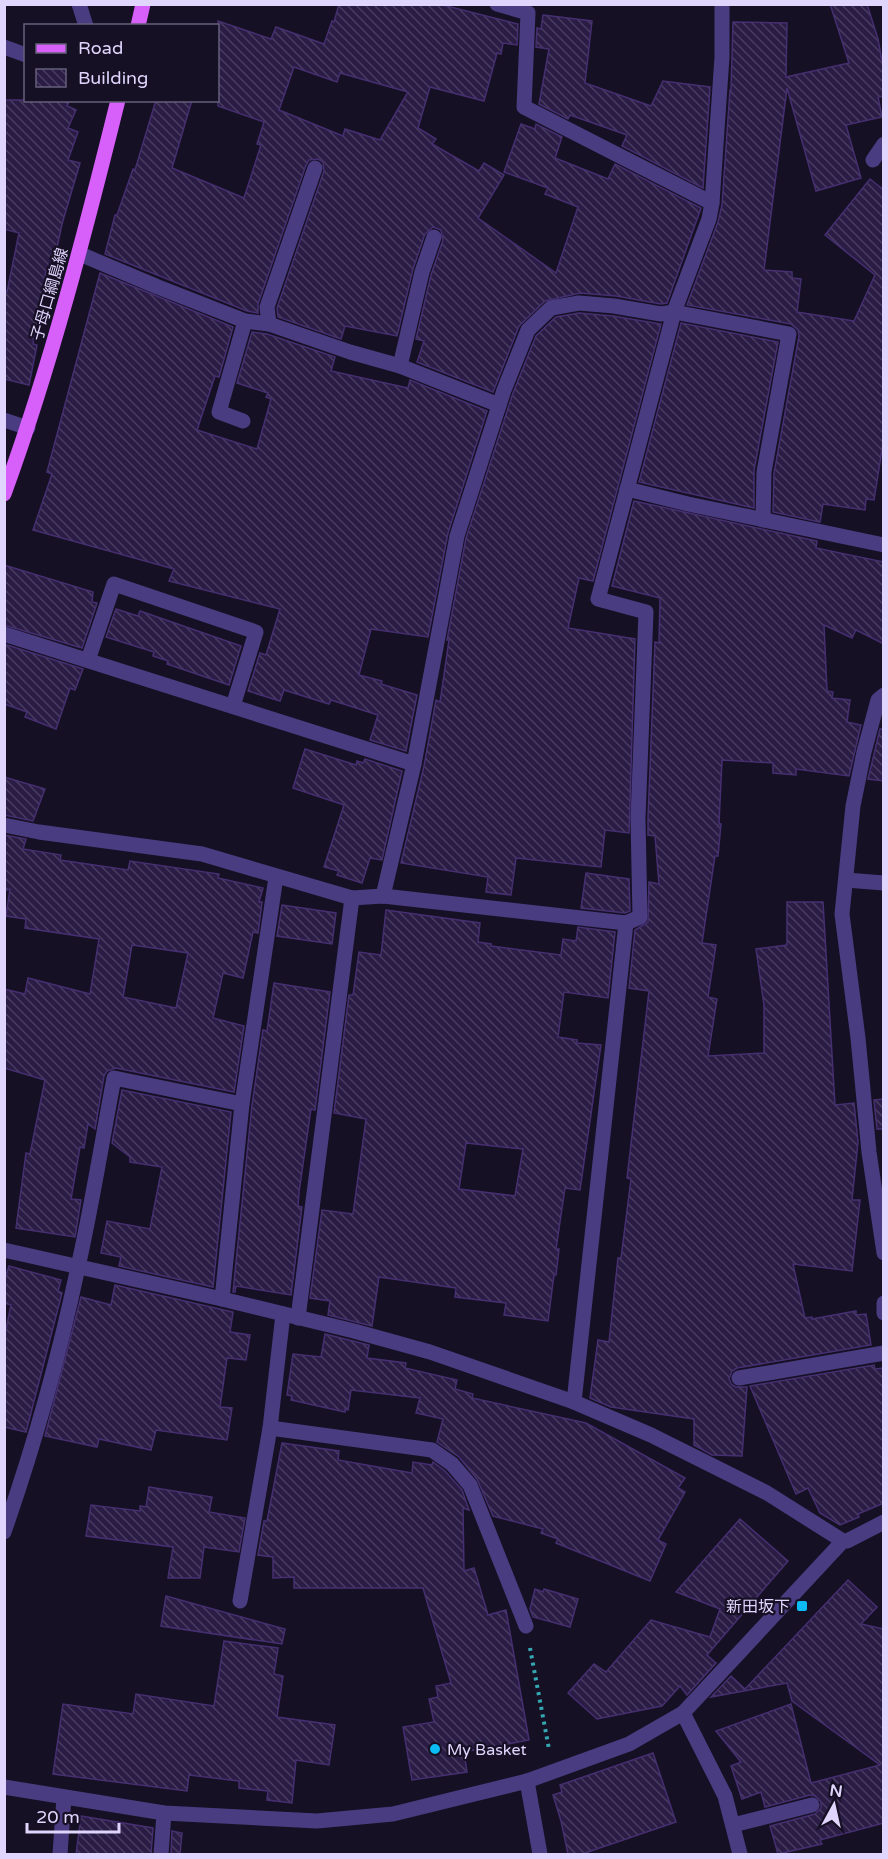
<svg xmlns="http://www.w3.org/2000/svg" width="888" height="1859" font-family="'Varela Round','Noto Sans JP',sans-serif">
	<defs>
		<pattern id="building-back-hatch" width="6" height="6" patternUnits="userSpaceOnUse" patternTransform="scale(1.5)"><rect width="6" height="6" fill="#2a1c45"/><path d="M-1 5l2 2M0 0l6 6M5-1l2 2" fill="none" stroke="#483c61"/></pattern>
	</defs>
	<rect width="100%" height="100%" fill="#161024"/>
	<!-- building -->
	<g fill="url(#building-back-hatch)" stroke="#452f70" stroke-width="1.5" fill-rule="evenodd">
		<path d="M339,4h100l79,20 -1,21 -14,-2 -2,11 -4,-1 -13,48 -54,-14 -12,41 18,11 -4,5 47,27 5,-8 20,12 -26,43 78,55 22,-66 -33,-13 3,-6 -44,-16 17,-48 14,5 1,-5 26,13 -7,21 53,21 7,-15 86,44 -34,95 -6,1 -45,-8 -36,-3 -35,8 -26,25 -26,66 -76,-30 7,-21 -8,-2 15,-64 12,-35 -2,-10 -8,-3 -8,7 -12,35 -16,67 -52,-10 -4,13 -63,-22 -1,-9 47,-137 -1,-9 -5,-3 -9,1 -3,5 -48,139v9l-11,-2 -142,-57 10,-39h2l16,-46 2,1 21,-70h36l-20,68 72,30 17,-53 -4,-1 7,-22 -46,-16v-85l53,18 5,-12 48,17 8,-23 2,1zM294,67l43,15 3,-9 68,19 -28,48 -35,-11 -2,7 -64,-26z"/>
		<polygon points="830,4 867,4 878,39 884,72 884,96 878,97 882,117 846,125 861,178 816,191 787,88 764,270 792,272 792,278 801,279 797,312 854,321 875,275 825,235 870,179 884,190 884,437 874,500 866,499 865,510 823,504 820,522 773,512 774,473 799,336 798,330 791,324 687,305 718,222 722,205 730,90 731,90 733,22 787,23 786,77 849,63"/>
		<polygon points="543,15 592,21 585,83 651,106 663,81 710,87 703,188 622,146 627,135 570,115 568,119 539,104 549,49 536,47 537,28 541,29"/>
		<polygon points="4,100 70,100 67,106 76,110 68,128 78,132 68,160 80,163 62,224 52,271 46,270 33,344 37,345 29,385 4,379 4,291 7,292 19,233 4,229"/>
		<polygon points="100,273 233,327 219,377 215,376 197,430 257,449 271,399 266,397 268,393 237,383 252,332 267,334 335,357 331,371 408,388 410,380 487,411 448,533 428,637 371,629 359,675 382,681 381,684 417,695 406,751 370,740 378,715 331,700 329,704 284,690 280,701 248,691 260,653 266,655 280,609 169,581 174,569 33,530 52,474 47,472"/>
		<polygon points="579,313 613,316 661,324 593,581 579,578 568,628 635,639 629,833 605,830 601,867 516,858 511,895 486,892 488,877 401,863 424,766 436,700 440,702 449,640 447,640 466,538 513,393 536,336 556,317"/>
		<polygon points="681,323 778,342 754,470 754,508 639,482"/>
		<polygon points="634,501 817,541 816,548 884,562 884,644 856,630 852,638 824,625 827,691 833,692 832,698 850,700 847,722 861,725 849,776 796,769 796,775 773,773 773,763 722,760 719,824 721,824 718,856 715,856 702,943 716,945 708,997 717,999 708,1056 764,1053 764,1005 756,949 787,945 787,902 823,902 835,1105 854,1103 858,1142 852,1200 860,1200 852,1271 793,1264 805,1318 812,1317 812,1319 856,1311 856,1315 866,1314 871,1345 737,1368 732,1371 729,1379 732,1385 736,1387 747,1387 742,1456 712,1455 694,1445 694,1419 611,1407 590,1398 598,1340 609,1342 618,1258 621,1258 631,1179 627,1178 649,991 629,988 635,930 648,922 649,882 659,884 655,836 648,835 648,818 655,642 659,643 660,598 612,586"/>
		<polygon points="4,565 93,592 92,602 97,603 82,648 4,625"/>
		<polygon points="116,609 138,616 140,611 241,646 229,685 167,664 168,661 153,656 154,652 106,637"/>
		<polygon points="4,644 83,669 75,690 70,688 56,729 25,717 27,712 4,704"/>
		<polygon points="880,729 884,729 884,781 868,779"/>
		<polygon points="305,749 356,765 357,761 363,763 365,759 402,771 382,860 370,858 362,883 337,875 339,871 324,867 344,805 293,788"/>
		<polygon points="4,777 45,789 33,821 4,815"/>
		<path d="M4,835l22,4 -3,10 38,6 -1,5 68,10 2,-9 89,13 -1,4 45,10 -4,14h3l-4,31 -5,-1 -10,46 -20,-5 -10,45 31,8 -10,66 -118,-24 -9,3 -3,5 -9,53 -7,-5 -4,24 -4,-1 -9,52 10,1 -6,37 -59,-9 10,-75 4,1 15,-74 -41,-12v-79l21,5 3,-16 62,16 9,-55 -74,-11 1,-9 -20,-3 4,-27 -6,2zM132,945l56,8 -12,55 -53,-11z"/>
		<polygon points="586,873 629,879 630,911 625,913 581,908"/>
		<polygon points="282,905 336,913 332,944 277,936"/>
		<path d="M386,910l94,13 -2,19 13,2v2l70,9 2,-16 13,2 2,-14 37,5 -7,66 -44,-6 -6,45 19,3v3l24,2 -21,145 -15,-2 -9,61h3l-3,26h-2l-6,46 -44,-6 2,-12 -51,-6 1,-9 -77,-11 -7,49 -44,-11 2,-14 -20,-3 12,-88 31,4 13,-95 -32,-6 15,-118h4l6,-43 22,3zM466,1143l57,6 -8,47 -56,-7z"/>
		<polygon points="274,983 330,992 315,1110 311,1109 299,1192 298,1206 302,1207 291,1295 236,1286 235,1292 233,1292 252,1105 263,1030 267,1031"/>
		<polygon points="122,1090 231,1112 213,1287 119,1266 121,1257 101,1253 107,1221 150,1229 162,1167 130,1162 130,1157 112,1143"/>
		<polygon points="884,1099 884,1129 877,1129 874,1100"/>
		<polygon points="9,1266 61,1280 58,1291 62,1293 26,1432 4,1427 4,1339 11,1305 4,1303 4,1282"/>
		<polygon points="115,1285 233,1312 230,1332 250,1335 246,1360 227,1358 220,1407 232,1408 227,1440 156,1430 151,1450 99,1439 97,1447 45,1436 81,1297 111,1305"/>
		<polygon points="325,1334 369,1345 367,1358 406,1363 405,1368 457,1380 455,1389 473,1394 472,1398 586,1423 685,1478 678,1488 685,1492 658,1540 666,1544 650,1581 556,1543 558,1539 541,1533 543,1529 493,1516 477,1479 459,1457 437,1442 443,1419 416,1413 420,1398 351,1390 348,1410 345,1409 345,1412 291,1400 292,1396 287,1395 293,1354 321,1357"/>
		<polygon points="874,1365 875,1369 884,1368 884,1503 858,1514 859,1517 840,1525 820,1513 808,1488 796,1494 750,1386"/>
		<polygon points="282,1443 339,1451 338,1460 412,1473 413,1462 432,1465 433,1462 445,1471 462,1490 469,1510 463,1508 464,1571 474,1568 488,1615 506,1610 529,1740 464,1752 467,1772 412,1780 403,1727 434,1722 429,1699 438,1697 436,1686 451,1683 423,1588 294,1588 294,1577 273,1578 273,1557 258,1555 264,1521 267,1521"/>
		<polygon points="149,1487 212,1497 209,1512 245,1518 239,1552 204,1547 200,1578 168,1578 173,1547 86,1536 91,1505 140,1511 140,1506 146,1507"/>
		<polygon points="740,1519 788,1561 707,1655 716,1663 687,1695 680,1686 662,1706 597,1719 568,1693 594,1664 606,1672 651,1620 710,1637 720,1609 676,1592"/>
		<polygon points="848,1580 877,1607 861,1624 884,1629 884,1823 820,1840 822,1844 778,1854 770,1826 815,1814 821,1808 821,1802 815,1796 810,1795 765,1807 761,1792 742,1799 731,1766 741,1762 716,1731 791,1704 811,1783 880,1765 792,1701 787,1683 711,1697 731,1676 745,1689"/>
		<polygon points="535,1589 543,1592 544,1589 578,1599 570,1627 533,1617 530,1609"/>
		<polygon points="166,1596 285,1629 282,1644 161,1626"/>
		<polygon points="224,1641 278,1648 274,1674 283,1676 277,1717 335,1725 329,1765 296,1760 292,1803 267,1800 268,1791 239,1788 239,1781 189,1775 187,1791 53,1774 63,1704 133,1714 136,1694 214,1706"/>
		<polygon points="653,1753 676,1822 582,1854 568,1854 561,1821 553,1795 562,1792 560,1785"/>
		<polygon points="81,1816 153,1828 151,1854 76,1854"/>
		<polygon points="172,1831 182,1833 180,1854 171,1854"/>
	</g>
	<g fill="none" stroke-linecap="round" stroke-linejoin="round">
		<!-- path -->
		<polyline stroke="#34a7b2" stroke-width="4" stroke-dasharray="3 4.5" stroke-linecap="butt" points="530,1648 549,1749"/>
		<!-- minor -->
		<g stroke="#493c81" stroke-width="15">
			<polyline points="79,4 86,26"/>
			<polyline points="497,4 528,13 524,107 712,203"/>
			<polyline points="4,47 26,55"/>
			<polyline points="873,160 884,144"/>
			<polyline points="80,254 158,287 245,321 269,324 350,352 400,366 499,405"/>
			<polyline points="269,324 267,307 315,168"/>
			<polyline points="400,366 422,272 434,237"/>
			<polyline points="4,420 28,428"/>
			<polyline points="243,421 219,412 245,321"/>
			<polyline points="627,489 688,504 884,545"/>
			<polyline points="4,634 414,764"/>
			<polyline points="88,660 114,584 256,632 233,706"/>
			<polyline points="884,695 878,700 864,752 853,806 842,914 858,1038 869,1152 884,1253"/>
			<polyline points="4,825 39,832 202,854 352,898 383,896 626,923 640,917 638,818 646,612 598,599 674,312 709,219 712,203 722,57 722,4"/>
			<polyline points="846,880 884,883"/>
			<polyline points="383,896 414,764 457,536 504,390 528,330 551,308 579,303 614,306 661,314 674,312 789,334 764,472 763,520"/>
			<polyline points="4,1250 222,1299 354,1331 430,1352 574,1402 651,1435 767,1493 843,1541"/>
			<polyline points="222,1299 242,1104 276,877"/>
			<polyline points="884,1303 884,1313"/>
			<polyline points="298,1318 352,898"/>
			<polyline points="739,1378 884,1353"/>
			<polyline points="574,1402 626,923"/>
			<polyline points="270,1428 432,1450 452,1464 470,1485 526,1626"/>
			<path d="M4,1532c30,-86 55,-175 74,-265 14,-62 24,-126 36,-189l128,26"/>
			<polyline points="240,1601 270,1428 283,1314"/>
			<polyline points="683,1713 725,1796 740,1854"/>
			<polyline points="527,1781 540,1854"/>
			<polyline points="4,1787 164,1813 317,1821 393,1814 527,1781 629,1744 683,1713 843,1541 847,1541 884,1522"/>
			<polyline points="733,1825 812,1805"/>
			<polyline points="60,1854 64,1797"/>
			<polyline points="161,1854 164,1813"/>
		</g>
		<!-- major -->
		<g stroke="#d660f9" stroke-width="15">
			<polyline points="138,26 143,4"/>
			<path d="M4,494c47,-129 81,-261 114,-394"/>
		</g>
	</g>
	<!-- markers -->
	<g fill="#0abbf4" stroke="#161024" stroke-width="2">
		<rect x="796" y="1600" width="12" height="12" rx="3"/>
		<circle cx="435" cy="1749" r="6"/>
	</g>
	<g text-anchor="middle" stroke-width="4.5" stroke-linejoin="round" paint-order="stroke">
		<!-- street labels -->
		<g font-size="16" fill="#dfd5fd" stroke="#161024">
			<text transform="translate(49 294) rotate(-74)" y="6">子母口綱島線</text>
		</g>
		<!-- poi labels -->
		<g font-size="16" fill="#dfd5fd" stroke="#161024" text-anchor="end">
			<text x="790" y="1612">新田坂下</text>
			<text x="447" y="1755" text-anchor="start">My Basket</text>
		</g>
	</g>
	<!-- border -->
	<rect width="888" height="1859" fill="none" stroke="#dfd5fd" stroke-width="12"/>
	<!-- legend -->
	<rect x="24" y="24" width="195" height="78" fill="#161024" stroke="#665f7b" stroke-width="1.5"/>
	<rect x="36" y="44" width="30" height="9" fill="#d660f9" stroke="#665f7b" stroke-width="1.5"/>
	<text x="78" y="54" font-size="18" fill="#dfd5fd">Road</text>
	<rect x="36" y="69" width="30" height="18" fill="url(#building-back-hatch)" stroke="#665f7b" stroke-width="1.5"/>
	<text x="78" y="84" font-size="18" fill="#dfd5fd">Building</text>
	<!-- north arrow -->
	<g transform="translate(834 1805) rotate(8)" stroke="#161024" stroke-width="4.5" paint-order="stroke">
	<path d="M0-4.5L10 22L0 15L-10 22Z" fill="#dfd5fd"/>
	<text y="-9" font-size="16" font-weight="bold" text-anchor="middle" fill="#dfd5fd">N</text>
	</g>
	<!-- scale -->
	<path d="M27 1823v9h92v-9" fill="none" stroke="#dfd5fd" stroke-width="3"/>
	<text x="36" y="1823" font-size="18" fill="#dfd5fd" stroke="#161024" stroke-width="4.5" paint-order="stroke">20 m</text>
</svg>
